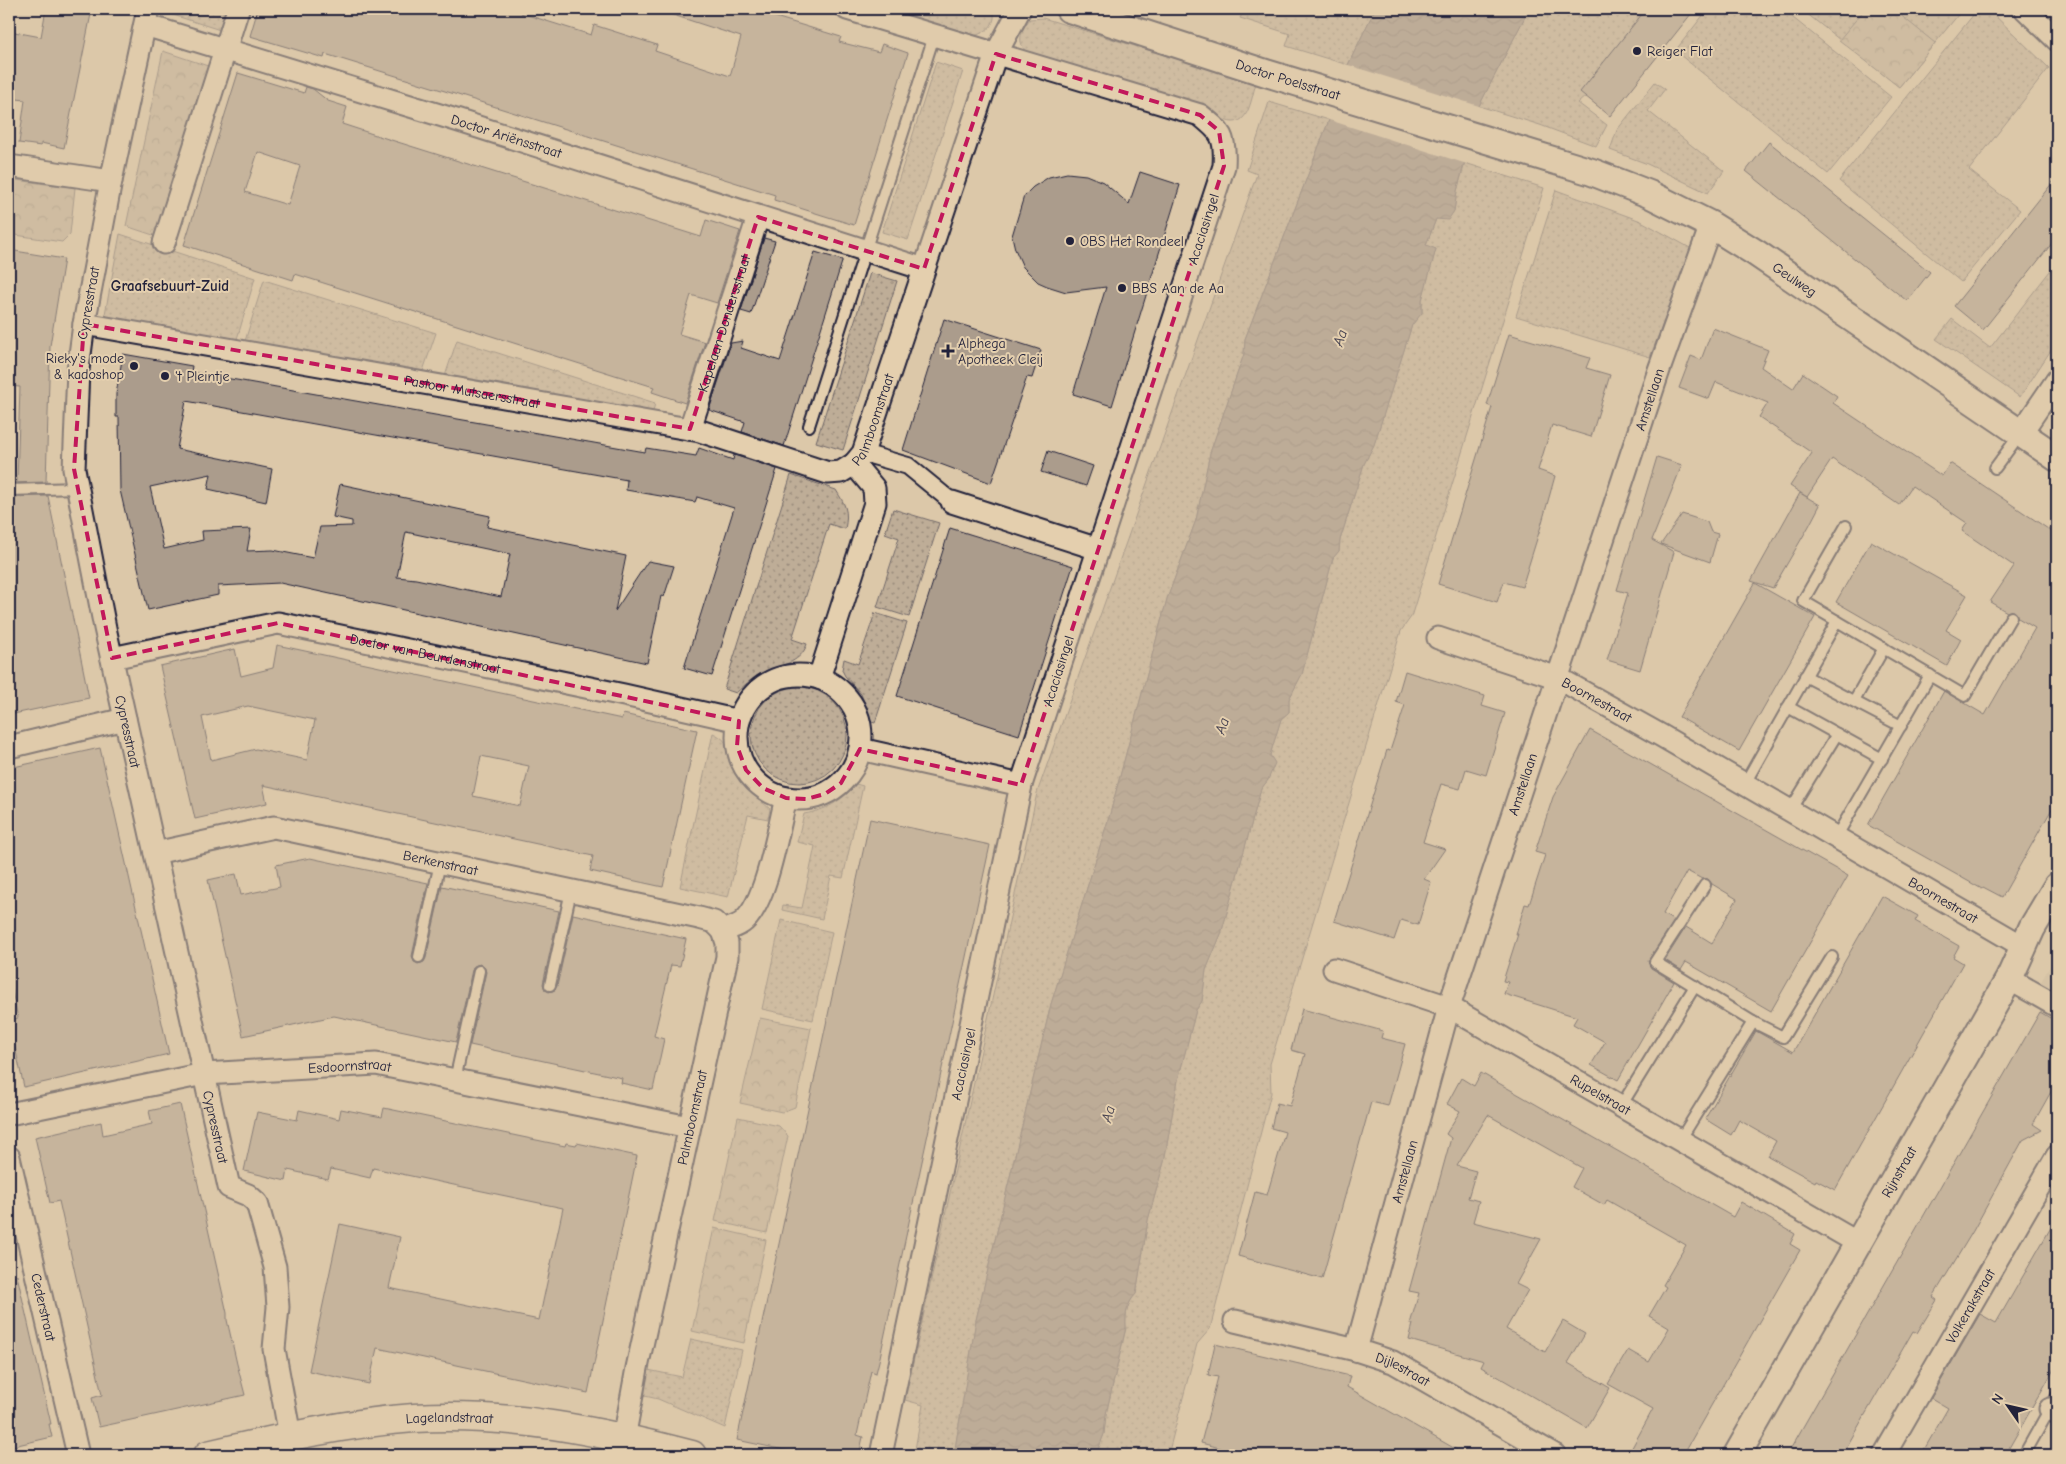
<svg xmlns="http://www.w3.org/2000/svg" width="2066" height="1464" font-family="'Comic Neue',sans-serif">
	<defs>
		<pattern id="grass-dots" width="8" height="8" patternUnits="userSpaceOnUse" patternTransform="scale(1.25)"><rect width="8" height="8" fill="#bead97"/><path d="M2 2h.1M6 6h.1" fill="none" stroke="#9a8c7c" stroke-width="1.8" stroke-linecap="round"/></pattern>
		<pattern id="park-crowns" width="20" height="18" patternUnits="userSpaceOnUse" patternTransform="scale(1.25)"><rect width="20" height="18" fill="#bead97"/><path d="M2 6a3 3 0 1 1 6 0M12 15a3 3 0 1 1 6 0" fill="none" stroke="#9a8c7c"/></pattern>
		<pattern id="water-waves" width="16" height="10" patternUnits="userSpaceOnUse" patternTransform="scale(1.25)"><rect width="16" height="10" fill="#988a82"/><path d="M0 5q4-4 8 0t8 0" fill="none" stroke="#7c706c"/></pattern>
	</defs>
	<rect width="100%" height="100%" fill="#dcc8a9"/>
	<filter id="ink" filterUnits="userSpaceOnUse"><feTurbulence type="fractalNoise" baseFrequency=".02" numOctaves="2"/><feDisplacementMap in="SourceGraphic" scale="10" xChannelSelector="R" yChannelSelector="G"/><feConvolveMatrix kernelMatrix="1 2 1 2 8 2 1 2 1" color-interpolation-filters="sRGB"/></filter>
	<g filter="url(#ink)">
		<!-- built -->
		<polygon fill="#cdbba0" points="2057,954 2057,1004 2035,992"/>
		<!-- grass -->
		<g fill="url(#grass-dots)" stroke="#706869">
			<polygon points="172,9 227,9 220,30 170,14"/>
			<path d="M888,9h105c5,15 -7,24 -20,27z"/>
			<polygon points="1245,9 1375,9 1348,65 1286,46 1290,34 1240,18"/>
			<polygon points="1529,9 1656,9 1586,96 1578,103 1607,125 1596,146 1540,125 1479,106"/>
			<polygon points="1708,9 1782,9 1891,97 1828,174 1675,51"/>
			<polygon points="1801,9 1963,9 1899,87"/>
			<polygon points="1978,9 1988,9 2049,68 1969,170 2020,210 1961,282 1839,181"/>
			<path d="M1043,18l213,65c-6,20 -8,50 -36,35l-189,-63c-16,-10 -11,-24 -1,-36z"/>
			<polygon points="936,62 963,71 908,240 882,232"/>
			<polygon points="1655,82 1665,89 1648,111 1724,171 1708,193 1645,163 1610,150 1617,130"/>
			<polygon points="1269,102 1329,120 1245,339 1244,354 1210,453 1196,520 1167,599 1110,814 1051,1004 976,1320 954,1455 914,1455 923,1405 905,1400 1037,793 1257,174 1247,170"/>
			<path d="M1465,163l79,25 -133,429 -10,14 -131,433 1,29 -61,236 -13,15 -29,111h-72l8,-21 2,-20 20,-86c-1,-14 1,-25 10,-34l12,-74 16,-58 14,-82 18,-70 6,-9 4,-31 15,-36 40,-145 7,-9 2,-25 11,-36 8,-7v-13l13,-25 31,-116 6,-7 1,-11 24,-76 10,-20 38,-119 10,-13v-12l14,-51 -10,-3 10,-27 18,-8 3,-20z"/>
			<polygon points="1556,190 1641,221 1692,249 1650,357 1516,316"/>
			<polygon points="120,234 255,278 237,339 109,318 105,314"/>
			<polygon points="2057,262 2057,341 2020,397 1936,339 1952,319 1990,348"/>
			<polygon points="870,273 897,281 843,450 816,442"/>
			<polygon points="264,280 436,333 423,371 245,341"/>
			<polygon points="457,340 655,403 653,412 445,376"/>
			<path d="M791,475l45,15c9,15 13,20 9,39l-16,-5 -37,115 15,5c-6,18 -22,20 -38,26 -13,4 -23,14 -33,23l-12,-4z"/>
			<polygon points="893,509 939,523 909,617 877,607 899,538 885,533"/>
			<polygon points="875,613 907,623 875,723 872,722 861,694 845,676 842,670 844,659 858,664"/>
			<circle cx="799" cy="735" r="48"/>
			<path d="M713,733c20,9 17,23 25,41 7,14 20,24 32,35l-2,10 -20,-4 -20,82 -48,-10z"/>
			<path d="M856,784l7,2 -20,92 -12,-2 -9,43 -40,-9 1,-5 19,3 13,-62 -18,-4 7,-28c22,-4 37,-12 52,-30z"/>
			<polygon points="781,920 832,932 813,1020 762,1009"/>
			<polygon points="691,1339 742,1350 725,1428 658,1399 645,1396 645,1382 648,1370 682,1377"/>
		</g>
		<!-- park -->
		<g fill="url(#park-crowns)" stroke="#706869">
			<polygon points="1865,9 1893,9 1935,43 1899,87 1839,40"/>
			<polygon points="163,51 208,66 156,236 126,226"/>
			<polygon points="9,179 75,188 70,234 62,242 9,234"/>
			<polygon points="760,1018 811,1028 795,1107 782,1112 740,1103"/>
			<polygon points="738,1117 779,1126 788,1136 767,1233 715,1221"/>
			<polygon points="714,1228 766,1240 744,1343 692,1331"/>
		</g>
		<!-- water -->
		<path fill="url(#water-waves)" stroke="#696066" d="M1375,9h154l-50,97 -22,85 -3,20 -6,9 -12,-1 -10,26 10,4 -14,51v13l-10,12 -38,120 -10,19 -24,76 -1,11 -6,7 -31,116 -13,25v13l-8,7 -11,36 5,8 -7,17 -7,9 -40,145 -15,36 -4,31 -6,9 -18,70 -14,82 -16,58 -12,74c-9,9 -11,20 -10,33l-20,87 -2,20 -8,21h-142l22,-135 75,-316 59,-190 57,-215 29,-79 14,-67 34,-99 1,-15 84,-219 19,-55z"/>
		<!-- pier -->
		<polygon fill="#dcc8a9" points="1345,64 1482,107 1467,164 1326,119"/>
		<!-- building -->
		<g fill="#ab9c8c" stroke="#22223b" fill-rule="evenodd">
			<polygon points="46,9 92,9 64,148 41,143 41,146 19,143 25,100 9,98 9,31 41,37"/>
			<polygon points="258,9 523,9 521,13 591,35 594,25 657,45 655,51 730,76 741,37 667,13 667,9 749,9 841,37 839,42 879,52 882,44 908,53 854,225 774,200 775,195 461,96 325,54 324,58 250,36"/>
			<polygon points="1646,9 1695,9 1610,116 1580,92"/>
			<path d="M238,73l66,20 2,-6 7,2 15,12 19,6 -5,17 46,15 313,98 5,-17 34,11 -23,72 -26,-8 -12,39 26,8 -20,61 -33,-11 2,-5 -39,-12 -320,-101 -2,6 -109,-35zM258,152l42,14 -12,39 -43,-13z"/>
			<polygon points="1769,142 1930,272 1907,301 1746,171"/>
			<polygon points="1140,172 1180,185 1112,406 1073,394 1106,287 1066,292 1047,286 1038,282 1023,267 1015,249 1012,236 1024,196 1033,187 1049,177 1067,173 1086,175 1103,182 1129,204"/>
			<polygon points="2057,177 2057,237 1983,330 1954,306"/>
			<polygon points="764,238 775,241 751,314 741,311"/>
			<polygon points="9,250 64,259 50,346 46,482 9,483 17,482 20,387 9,386"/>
			<polygon points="815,252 842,260 842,262 784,446 742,432 745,422 709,410 731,343 743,341 741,348 780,361"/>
			<polygon points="944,319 1041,350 1032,378 1027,377 991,483 903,450"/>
			<polygon points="1713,328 1768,350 1761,367 1793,389 1803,373 1837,396 1833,403 1942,476 1950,463 2057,535 2057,800 2002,897 1983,887 1982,889 1868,825 1944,691 1985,715 2035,628 2018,618 2014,611 2007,612 1990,602 2014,566 1962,531 1967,523 1912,486 1899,505 1832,459 1807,497 1790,486 1812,453 1759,417 1768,403 1716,382 1709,399 1679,388 1691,356 1701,360"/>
			<polygon points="1509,334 1590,358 1586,368 1610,375 1591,437 1552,425 1538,470 1555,476 1541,526 1522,587 1504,582 1497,602 1438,584 1492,407 1487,405"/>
			<path d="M123,354l69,12 -1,6 454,80 1,-4 50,8 3,-8 34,12 1,-5 43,14 -65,207 -28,-8 50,-160 -37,-11 -2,5 -69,-12 1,-10 -441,-79 -9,48 95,20 -6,33 -58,-13 3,-15 -61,13 14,62 39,-9 -1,-9 49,-2 -4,22 26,-1 40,8 7,-31 32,-1v-5l-19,-4 7,-33 150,32 -3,11 139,29 -11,55 33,-50 26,5 -10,31 -3,-1 -14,67 -367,-80 -62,3v9l-70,15 -28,-120 -1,-73h-3v-23zM406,532l104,22 -9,43 -85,-18 -19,-2z"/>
			<polygon points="1048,451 1093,466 1086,486 1041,472"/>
			<polygon points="1657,457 1682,465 1652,540 1674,552 1640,670 1607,660 1628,593 1617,590"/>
			<polygon points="1800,493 1820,505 1809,526 1773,588 1751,581"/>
			<polygon points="48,496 89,698 9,715 9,497"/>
			<polygon points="1682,514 1707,522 1711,532 1718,534 1710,562 1661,544"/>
			<polygon points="950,528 1073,566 1019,735 897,696"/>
			<polygon points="1871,541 1967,595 1946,630 1961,639 1947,666 1836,602"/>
			<polygon points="1755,583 1815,617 1739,751 1679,717"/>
			<path d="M277,645l345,74 1,-5 74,16 -34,157 -73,-16 3,-15 -330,-71 4,18 -72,16 -35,-153 75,-17 6,27 32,-8zM248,706l67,14 -8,40 -51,-11 -45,11 -9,-43zM481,756l48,10 -9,40 -47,-10z"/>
			<polygon points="1405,671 1485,696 1482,706 1505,713 1486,775 1466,769 1460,789 1441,784 1423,842 1445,849 1424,879 1431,882 1418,925 1401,920 1394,940 1334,921 1387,750 1390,751 1405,705 1396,702"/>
			<polygon points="1590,730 1848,876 1771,1011 1686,962 1681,970 1665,960 1686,927 1712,943 1737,899 1712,884 1708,879 1702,879 1687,871 1663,914 1674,921 1648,961 1651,968 1674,982 1618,1080 1591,1065 1605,1042 1573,1024 1577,1017 1504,994 1508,982 1503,981 1518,934 1516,934 1525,904 1529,905 1545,855 1535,852 1553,797"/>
			<polygon points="100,748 169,1054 24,1087 9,1020 18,1018 9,978 9,768"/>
			<polygon points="870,819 990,845 880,1357 876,1373 871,1371 857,1435 863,1437 859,1455 808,1455 737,1440"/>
			<polygon points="310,858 428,883 412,956 414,962 418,964 424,962 426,958 442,886 559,911 543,984 545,990 549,992 555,990 557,986 573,914 686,939 680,966 671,965 654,1036 664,1039 653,1090 621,1083 622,1078 470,1045 486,972 484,966 480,964 474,966 472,970 456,1042 334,1016 243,1036 208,880 236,874 241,895 280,887 276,865"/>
			<polygon points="1882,896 1918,916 1915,921 1959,946 1953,957 1963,963 1835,1190 1816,1180 1815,1182 1768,1156 1776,1141 1739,1120 1731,1135 1705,1119 1756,1031 1793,1052"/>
			<polygon points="1302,1009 1383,1031 1381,1038 1405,1044 1388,1106 1371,1102 1322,1279 1238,1256 1255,1192 1267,1195 1285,1132 1271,1128 1277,1103 1290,1106 1305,1054 1291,1050"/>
			<polygon points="2040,1012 2057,1022 2057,1081 2033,1124 2042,1130 2023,1140 1973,1231 1933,1297 1937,1300 1917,1333 1913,1331 1842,1455 1787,1455"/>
			<polygon points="1481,1073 1733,1217 1741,1202 1795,1234 1790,1244 1800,1250 1683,1455 1628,1455 1653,1409 1608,1384 1628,1350 1649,1362 1669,1328 1649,1316 1666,1287 1663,1285 1686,1245 1607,1200 1604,1205 1572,1187 1582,1168 1488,1115 1457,1166 1476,1171 1468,1198 1479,1201 1473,1222 1541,1239 1516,1284 1528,1290 1506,1329 1545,1352 1563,1321 1585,1334 1568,1363 1610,1388 1587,1428 1481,1367 1484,1361 1409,1340 1413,1324 1410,1324 1419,1293 1409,1291 1451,1138 1446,1134 1460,1111 1447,1104 1461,1078 1474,1086"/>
			<polygon points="180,1104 227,1313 227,1320 237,1364 245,1395 99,1427 92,1398 102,1395 88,1331 59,1201 50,1203 35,1137 101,1122 103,1135 152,1124 149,1111"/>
			<polygon points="384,1108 565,1146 566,1143 576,1145 577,1143 637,1156 588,1393 377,1348 369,1384 309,1371 340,1224 400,1237 389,1288 539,1320 563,1208 373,1168 370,1178 331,1169 328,1179 288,1170 286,1181 244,1171 257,1112 297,1120 299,1110 339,1119 341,1109 382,1117"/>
			<polygon points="2057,1217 2057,1364 2005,1455 1921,1455 1948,1408 1931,1398 1980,1314 1996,1323"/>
			<polygon points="17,1275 51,1424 49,1424 52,1437 9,1447 9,1276"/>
			<polygon points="1215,1344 1350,1376 1347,1387 1466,1455 1247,1455 1201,1443 1218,1377 1208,1375"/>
		</g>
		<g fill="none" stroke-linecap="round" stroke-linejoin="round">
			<defs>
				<g id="service">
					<polyline points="809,426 934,36"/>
					<polyline points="1995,468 2020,434"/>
					<polyline points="9,490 78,488"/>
					<polyline points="1846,526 1803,601 1965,696 2011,617"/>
					<polyline points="1805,676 1901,726"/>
					<polyline points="1854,701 1884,648"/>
					<polyline points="1788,707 1882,759"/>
					<polyline points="1744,785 1837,621"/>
					<polyline points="1789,812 1837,734"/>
					<polyline points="1835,839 1930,675"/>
					<polyline points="1705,885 1655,962 1753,1022 1783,1037 1832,957"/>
					<polyline points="419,957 440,863"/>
					<polyline points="550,985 571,891"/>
					<polyline points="455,1080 479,971"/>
					<polyline points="1621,1106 1695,986"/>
					<polyline points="1680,1140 1753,1022"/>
					<polyline points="2024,1455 2057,1396"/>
				</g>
				<polyline id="pedestrian" points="863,453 908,466 952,502"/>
				<g id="minor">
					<path id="s1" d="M148,9l-37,172 -27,143 -6,46 -4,99 31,159 124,559 19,8 9,8 18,64 3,40 -4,42 16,87"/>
					<path d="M847,9l353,106c21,17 26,21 24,51l-203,619 -140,670"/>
					<polyline points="2025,9 2057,40"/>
					<path id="s2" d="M145,25l311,95 468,149"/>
					<polyline points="9,166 111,181"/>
					<polyline points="164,243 238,9"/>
					<path id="s3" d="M84,324l616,107 128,42 13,-1 13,-8"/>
					<path id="s4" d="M690,429l68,-212"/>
					<polyline points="2021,433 2057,380"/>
					<polyline points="952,502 1098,549"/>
					<path id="s5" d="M1438,638l120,40 104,58 362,211"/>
					<path id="s6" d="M112,658l166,-35 346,72 115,26"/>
					<circle cx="799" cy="737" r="62"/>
					<path id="s7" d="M819,678l56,-175 -1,-15 -20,-24 9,-11 133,-399 24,-45"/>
					<polyline points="9,747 125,719"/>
					<polyline points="860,749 1021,785"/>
					<path id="s8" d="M155,853l119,-26 425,91 15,4 9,9"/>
					<path id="s9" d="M1334,969l115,38 409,236"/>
					<polyline points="2009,979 2057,1006"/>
					<path id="s10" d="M9,1114l195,-40 172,-10 313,63"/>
					<path id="s11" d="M9,1157l69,298"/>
					<path id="s12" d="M1235,1321l121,29 37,12 162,93"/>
					<path id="s13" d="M1356,1350l93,-343 210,-637 52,-145"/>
					<polyline points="2050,1409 2057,1413"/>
					<path id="s14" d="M621,1455l16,-87 90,-411v-14l-4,-12c7,-3 16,-5 21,-10 23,-20 34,-92 42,-123"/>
					<path id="s15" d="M1884,1455l173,-299"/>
				</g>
				<g id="tertiary">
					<path id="s16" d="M1069,9l197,64 326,99 57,22 62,31 45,28 301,205"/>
					<path id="s17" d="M1737,1455l272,-476 23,-51 25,-42"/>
				</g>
				<g id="secondary">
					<path id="s18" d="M208,1455c68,-16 136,-32 206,-37 94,-6 187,13 278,37"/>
				</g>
			</defs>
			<!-- service casing -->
			<use href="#service" stroke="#22223b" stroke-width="14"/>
			<!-- pedestrian casing -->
			<use href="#pedestrian" stroke="#22223b" stroke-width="20"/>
			<!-- minor casing -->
			<use href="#minor" stroke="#22223b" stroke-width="25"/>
			<!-- tertiary casing -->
			<use href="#tertiary" stroke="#22223b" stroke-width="30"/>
			<!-- secondary casing -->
			<use href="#secondary" stroke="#22223b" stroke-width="31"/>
			<!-- service -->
			<use href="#service" stroke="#e4cfae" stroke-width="10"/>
			<!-- pedestrian -->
			<use href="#pedestrian" stroke="#e4cfae" stroke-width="16"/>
			<!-- minor -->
			<use href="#minor" stroke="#e4cfae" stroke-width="21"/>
			<!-- tertiary -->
			<use href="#tertiary" stroke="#e4cfae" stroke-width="26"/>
			<!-- secondary -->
			<use href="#secondary" stroke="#e4cfae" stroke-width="28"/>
		</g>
	</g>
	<!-- marked area -->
	<path d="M0 0H2066V1464H0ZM996,54l204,61 19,16 5,35 -203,619 -161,-36 -19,34 -16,11 -19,5 -20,-1 -23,-10 -17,-18 -9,-24 2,-25 -461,-98 -166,35 -38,-189 10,-145 606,105 68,-212 166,52z" fill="#dcc8a9" fill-opacity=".55" fill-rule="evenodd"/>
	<path fill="none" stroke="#c2185b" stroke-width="4" stroke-dasharray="10 6" stroke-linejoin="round" d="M996,54l204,61 19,16 5,35 -203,619 -161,-36 -19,34 -16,11 -19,5 -20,-1 -23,-10 -17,-18 -9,-24 2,-25 -461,-98 -166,35 -38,-189 10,-145 606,105 68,-212 166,52z"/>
	<!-- markers -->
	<g fill="#22223b" stroke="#e4cfae" stroke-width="2">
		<circle cx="1637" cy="51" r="5"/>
		<circle cx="1070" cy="241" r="5"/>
		<circle cx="1122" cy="288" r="5"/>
		<path d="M945.5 343.5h5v5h5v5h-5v5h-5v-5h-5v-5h5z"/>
		<circle cx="134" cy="366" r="5"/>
		<circle cx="165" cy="376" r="5"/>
	</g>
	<g text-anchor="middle" stroke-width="4" stroke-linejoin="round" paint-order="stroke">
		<!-- poi labels -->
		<g font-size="14" fill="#22223b" stroke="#e4cfae" text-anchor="start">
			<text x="1647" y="56">Reiger Flat</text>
			<text x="1080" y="246">OBS Het Rondeel</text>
			<text x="1132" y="293">BBS Aan de Aa</text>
			<text x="958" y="348">Alphega<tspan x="958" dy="16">Apotheek Cleij</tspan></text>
			<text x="124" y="363" text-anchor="end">Rieky's mode<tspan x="124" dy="16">&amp; kadoshop</tspan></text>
			<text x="175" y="381">'t Pleintje</text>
		</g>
		<!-- street labels -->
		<g font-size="14" fill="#22223b" stroke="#e4cfae">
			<text dy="5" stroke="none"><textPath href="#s16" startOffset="230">Doctor Poelsstraat</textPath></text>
			<text dy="5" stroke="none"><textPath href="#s2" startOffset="378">Doctor Ariënsstraat</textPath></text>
			<text transform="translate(1203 229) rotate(-72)" y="5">Acaciasingel</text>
			<text dy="5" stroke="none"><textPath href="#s16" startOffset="778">Geulweg</textPath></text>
			<text transform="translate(88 303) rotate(-80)" y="5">Cypresstraat</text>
			<text dy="5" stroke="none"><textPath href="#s4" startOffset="111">Kapelaan Dondersstraat</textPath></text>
			<text dy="5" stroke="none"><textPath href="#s3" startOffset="394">Pastoor Mutsaersstraat</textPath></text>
			<text dy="5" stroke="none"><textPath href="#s13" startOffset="995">Amstellaan</textPath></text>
			<text dy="5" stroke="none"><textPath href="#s7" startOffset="279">Palmboomstraat</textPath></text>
			<text dy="5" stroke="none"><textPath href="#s6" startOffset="320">Doctor van Beurdenstraat</textPath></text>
			<text transform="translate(1058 671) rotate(-72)" y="5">Acaciasingel</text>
			<text dy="5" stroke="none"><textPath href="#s5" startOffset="171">Boornestraat</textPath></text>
			<text dy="5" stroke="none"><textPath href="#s1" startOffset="735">Cypresstraat</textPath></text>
			<text dy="5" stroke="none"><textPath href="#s13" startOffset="590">Amstellaan</textPath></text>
			<text dy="5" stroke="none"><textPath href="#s8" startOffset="292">Berkenstraat</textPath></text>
			<text dy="5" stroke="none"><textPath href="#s5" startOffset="571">Boornestraat</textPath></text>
			<text transform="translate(963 1064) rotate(-78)" y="5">Acaciasingel</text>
			<text dy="5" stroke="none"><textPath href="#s10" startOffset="345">Esdoornstraat</textPath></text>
			<text dy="5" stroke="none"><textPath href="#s9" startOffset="296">Rupelstraat</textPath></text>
			<text dy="5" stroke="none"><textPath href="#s14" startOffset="345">Palmboomstraat</textPath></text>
			<text dy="5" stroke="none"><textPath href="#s1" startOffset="1140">Cypresstraat</textPath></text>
			<text dy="5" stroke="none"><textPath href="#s13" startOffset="185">Amstellaan</textPath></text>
			<text dy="5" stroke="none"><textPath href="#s17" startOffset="326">Rijnstraat</textPath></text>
			<text dy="5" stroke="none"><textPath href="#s11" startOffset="154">Cederstraat</textPath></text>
			<text dy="5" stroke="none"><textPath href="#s15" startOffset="172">Volkerakstraat</textPath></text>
			<text dy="5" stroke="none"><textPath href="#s12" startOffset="175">Dijlestraat</textPath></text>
			<text dy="5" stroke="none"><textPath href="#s18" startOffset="245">Lagelandstraat</textPath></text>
		</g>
		<!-- neighbourhood labels -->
		<g font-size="15" font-weight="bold" fill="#22223b" stroke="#e4cfae">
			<text x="170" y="291">Graafsebuurt-Zuid</text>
		</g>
		<!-- water labels -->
		<g font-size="15" font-style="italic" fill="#454150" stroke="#e4cfae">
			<text transform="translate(1340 338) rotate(-73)" y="5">Aa</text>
			<text transform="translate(1222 726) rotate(-73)" y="5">Aa</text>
			<text transform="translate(1108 1114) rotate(-75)" y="5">Aa</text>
		</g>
	</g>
	<!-- margin -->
	<rect width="2066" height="1464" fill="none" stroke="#e4cfae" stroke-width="30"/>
	<rect x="15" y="15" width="2036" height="1434" fill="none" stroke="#22223b" stroke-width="2" filter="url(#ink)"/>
	<!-- north arrow -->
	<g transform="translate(2008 1406) rotate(304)" stroke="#e4cfae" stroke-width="4" paint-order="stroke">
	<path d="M0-4L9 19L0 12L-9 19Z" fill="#22223b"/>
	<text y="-8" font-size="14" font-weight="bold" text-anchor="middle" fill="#22223b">N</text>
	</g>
</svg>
